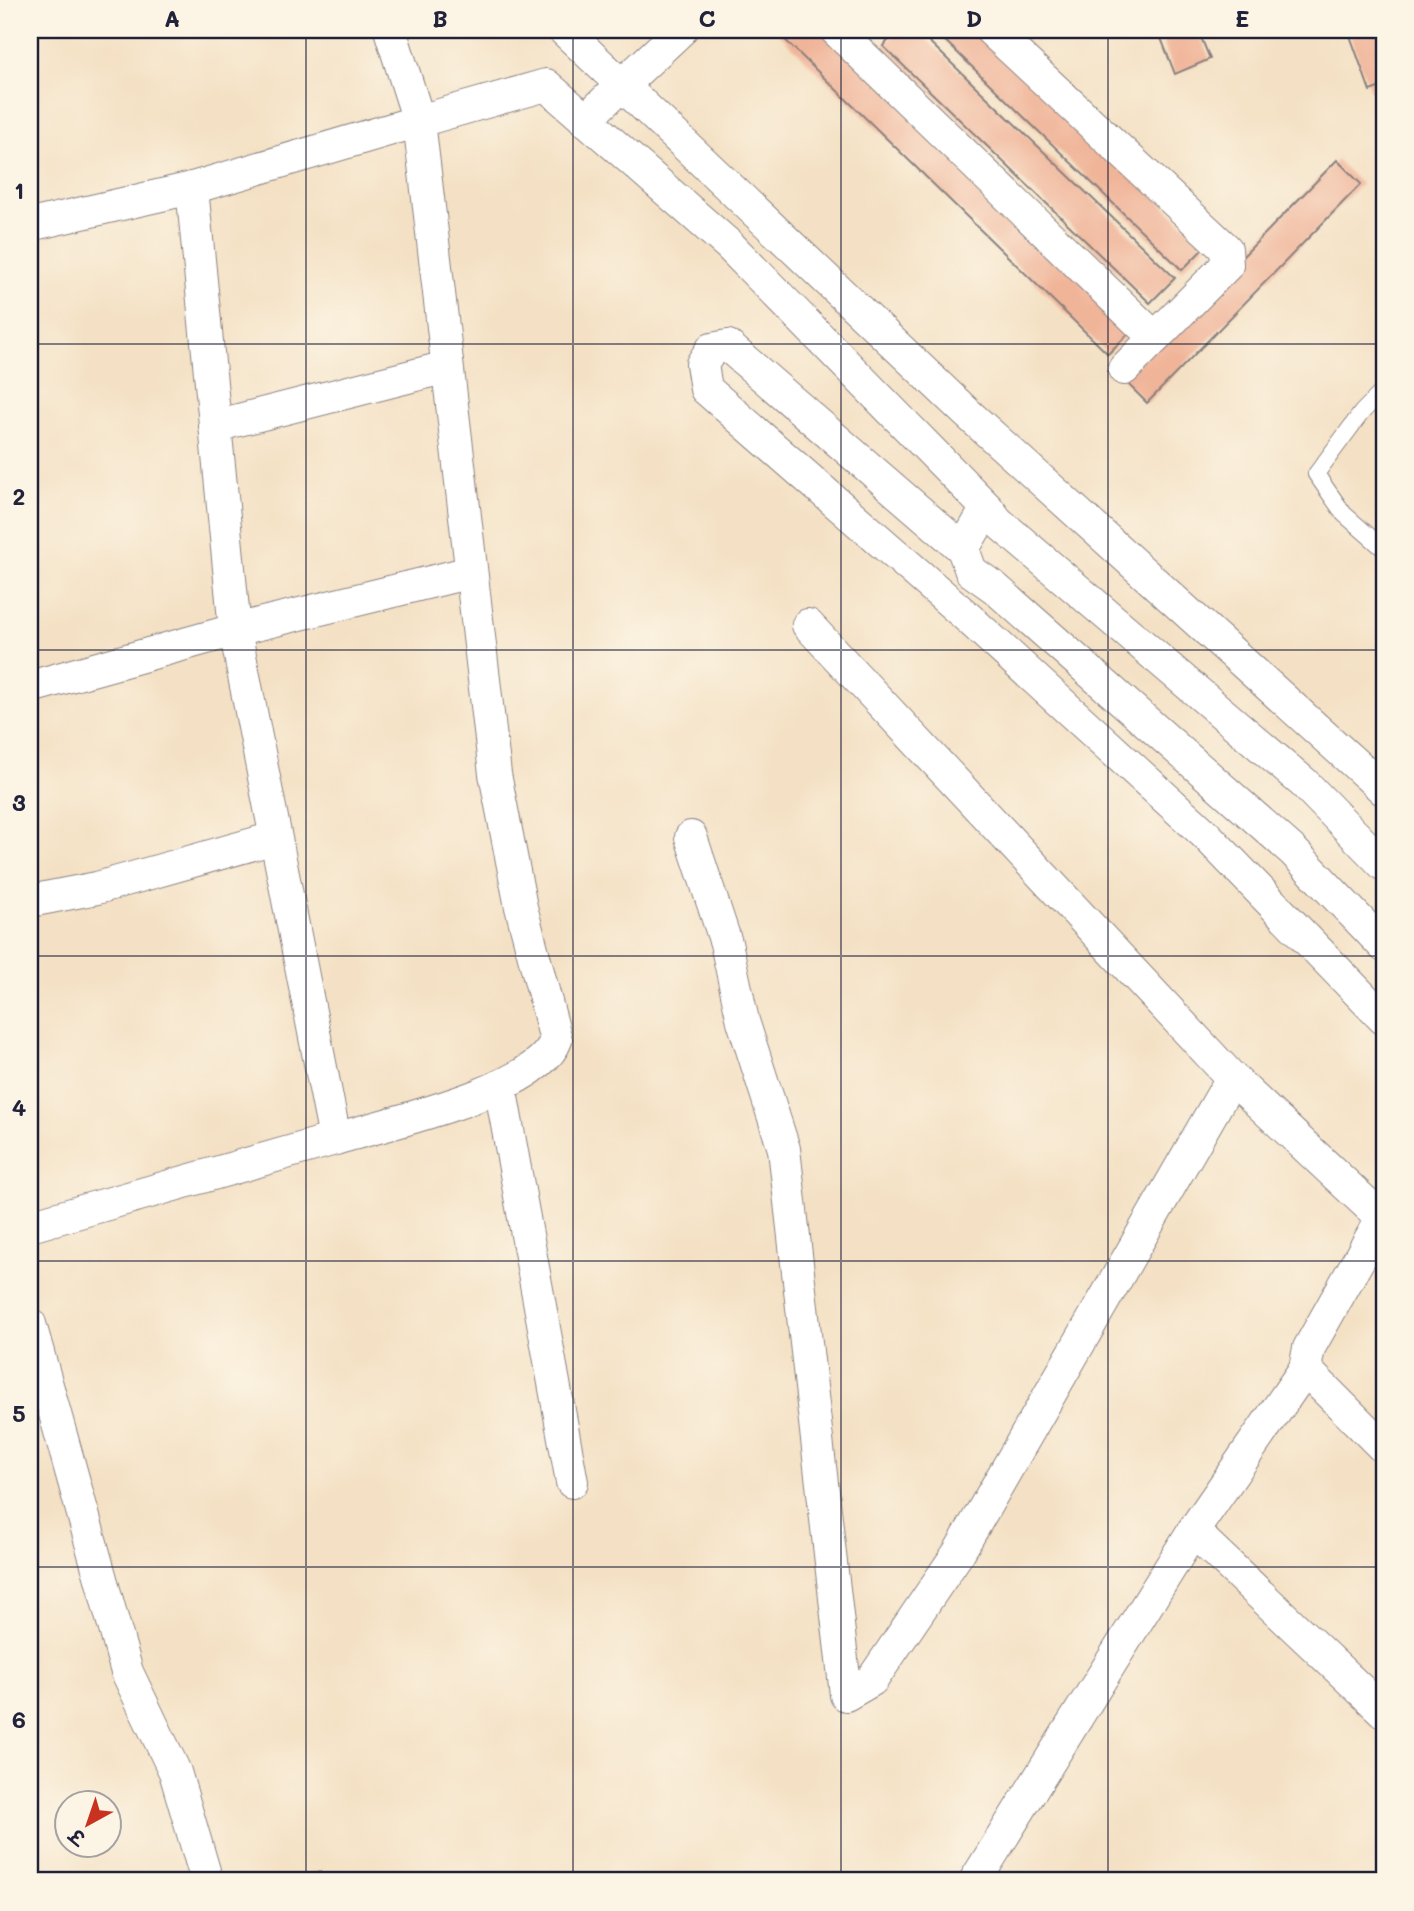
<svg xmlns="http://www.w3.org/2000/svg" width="1414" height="1911" font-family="Mali,'Playpen Sans Deva',sans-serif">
	<rect width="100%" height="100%" fill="#fcf5e5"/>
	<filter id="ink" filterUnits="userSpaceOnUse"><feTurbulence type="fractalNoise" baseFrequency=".0143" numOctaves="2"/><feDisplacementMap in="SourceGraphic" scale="14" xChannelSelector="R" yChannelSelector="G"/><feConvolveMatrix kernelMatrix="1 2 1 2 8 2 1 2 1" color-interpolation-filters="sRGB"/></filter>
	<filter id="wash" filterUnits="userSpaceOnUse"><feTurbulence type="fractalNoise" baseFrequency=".00686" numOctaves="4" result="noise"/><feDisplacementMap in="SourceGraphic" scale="28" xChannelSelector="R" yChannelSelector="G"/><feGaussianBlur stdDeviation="1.57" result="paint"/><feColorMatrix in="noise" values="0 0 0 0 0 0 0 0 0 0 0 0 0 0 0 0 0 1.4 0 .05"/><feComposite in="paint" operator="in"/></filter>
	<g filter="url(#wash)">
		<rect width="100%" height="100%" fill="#f4e1c5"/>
		<g id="blocks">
			<!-- building -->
			<g fill="#f0b498">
				<polygon points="775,30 828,30 1135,327 1108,354"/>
				<polygon points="898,30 917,30 1175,278 1150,303 883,46"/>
				<polygon points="934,30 983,30 1206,246 1182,270"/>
				<polygon points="1180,30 1198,30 1210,59 1175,74 1161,38"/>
				<polygon points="1348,30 1384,30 1384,86 1370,91"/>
				<polygon points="1337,160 1361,184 1147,403 1123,379"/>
				<polygon points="320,1872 323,1881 291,1881 290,1880"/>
			</g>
		</g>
	</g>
	<g filter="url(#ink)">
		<use href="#blocks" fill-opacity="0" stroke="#8b8280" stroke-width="2"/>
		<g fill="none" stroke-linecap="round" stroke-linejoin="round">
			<defs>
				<polyline id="lane" points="1384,390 1362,412 1316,474 1344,514 1384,549"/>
				<g id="street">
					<polyline points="390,30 419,121 546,85 730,246 987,508"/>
					<polyline points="564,30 622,85 681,30"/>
					<polyline points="836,30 1155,338"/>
					<polyline points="991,30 1226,249 1227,265 1124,369"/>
					<polyline points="585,120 622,85 967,413 1384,790"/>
					<polyline points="192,188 235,630 471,572"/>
					<path d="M30,225l162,-37 227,-67 76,653 26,133 35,133c-18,51 -171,84 -221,99"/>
					<polyline points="215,426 447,367"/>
					<polyline points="963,549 728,346 712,349 702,364 706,389 965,615 1206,835 1384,1019"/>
					<polyline points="808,625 1232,1078 1384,1220"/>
					<polyline points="30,687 235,630 335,1139 30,1226"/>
					<polyline points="691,837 726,943 743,1021 784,1149 846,1695 872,1680 959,1552 1232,1078"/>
					<polyline points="1384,865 1304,783 998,522 987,508 963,549 971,571 995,588 1293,851 1384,946"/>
					<polyline points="30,901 97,888 271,839 275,834"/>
					<polyline points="500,1086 572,1482"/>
					<polyline points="1382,1218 1309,1348 1305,1369 1193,1531 1384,1712"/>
					<polyline points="30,1324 127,1672 175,1772 207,1881"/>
					<polyline points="1305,1369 1384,1448"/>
					<polyline points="975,1881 1193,1531"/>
				</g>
			</defs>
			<!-- lane casing -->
			<use href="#lane" stroke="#8b8280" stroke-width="18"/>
			<!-- street casing -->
			<use href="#street" stroke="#8b8280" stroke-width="34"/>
			<!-- lane -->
			<use href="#lane" stroke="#fff" stroke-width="16"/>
			<!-- street -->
			<use href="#street" stroke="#fff" stroke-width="32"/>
		</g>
	</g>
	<!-- grid -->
	<path fill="none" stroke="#22223b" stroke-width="2" stroke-opacity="0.55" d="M306,30v1851M573,30v1851M841,30v1851M1108,30v1851M30,344h1354M30,650h1354M30,956h1354M30,1261h1354M30,1567h1354"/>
	<!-- margin -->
	<rect width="1414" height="1911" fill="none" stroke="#fcf5e5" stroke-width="77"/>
	<!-- north arrow -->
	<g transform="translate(88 1824) rotate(220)"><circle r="33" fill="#fcf5e5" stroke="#a5a1a1" stroke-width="2"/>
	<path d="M0-5L12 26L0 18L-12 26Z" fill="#c8321e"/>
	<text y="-10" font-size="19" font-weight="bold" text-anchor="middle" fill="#22223b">उ</text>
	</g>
	<rect x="38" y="38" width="1338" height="1834" fill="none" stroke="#22223b" stroke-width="2.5"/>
	<g font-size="23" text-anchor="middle" font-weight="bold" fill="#22223b">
		<text x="172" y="27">A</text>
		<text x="440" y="27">B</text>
		<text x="707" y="27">C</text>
		<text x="974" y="27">D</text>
		<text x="1242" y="27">E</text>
		<text x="19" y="199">1</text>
		<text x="19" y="505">2</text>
		<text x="19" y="811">3</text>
		<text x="19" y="1116">4</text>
		<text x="19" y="1422">5</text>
		<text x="19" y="1728">6</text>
	</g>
</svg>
